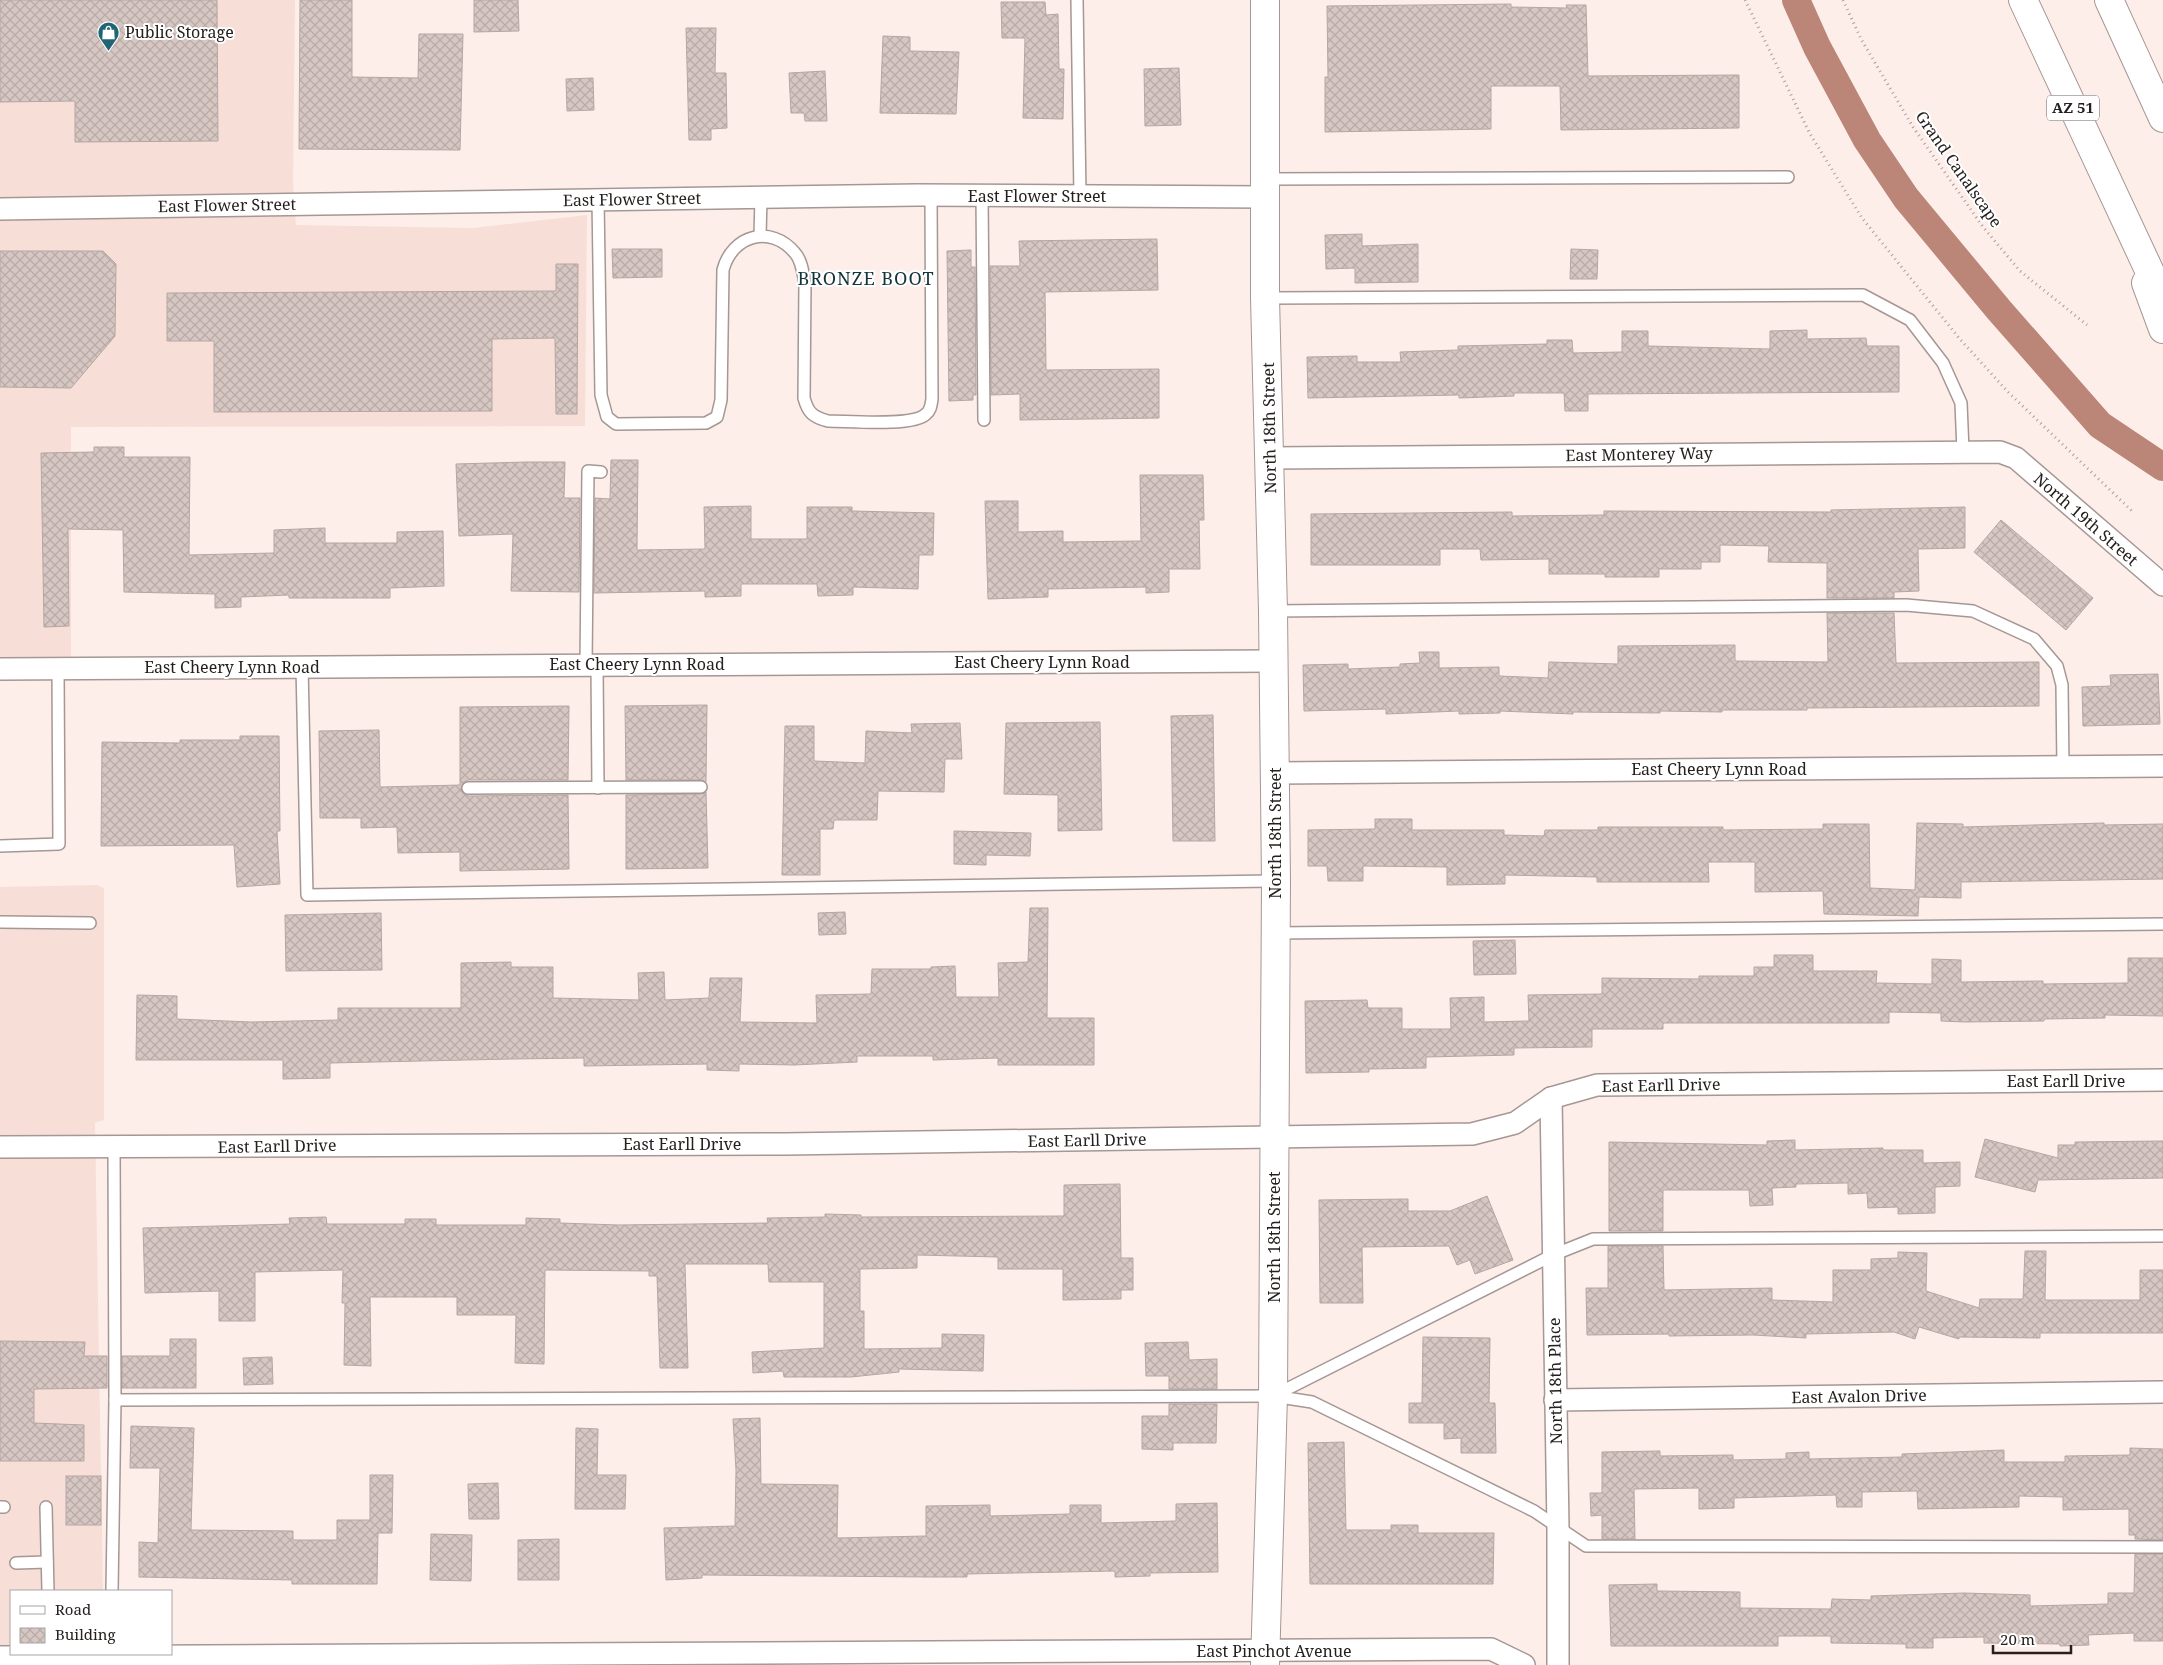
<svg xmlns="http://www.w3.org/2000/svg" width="2163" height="1665" font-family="'Noto Serif',serif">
	<defs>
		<pattern id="building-cross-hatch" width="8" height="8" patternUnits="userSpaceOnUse" patternTransform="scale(1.25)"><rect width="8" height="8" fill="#d7c7c3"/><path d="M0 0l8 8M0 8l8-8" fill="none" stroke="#b8aba7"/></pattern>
	</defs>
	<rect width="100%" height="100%" fill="#feeeea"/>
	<!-- built -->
	<g fill="#f7dfd8">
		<polygon points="0,0 295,0 293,185 296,225 473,228 587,215 585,426 71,427 71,664 0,664"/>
		<polygon points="97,885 104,888 104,1120 95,1123 103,1591 11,1591 11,1654 0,1665 0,887"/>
	</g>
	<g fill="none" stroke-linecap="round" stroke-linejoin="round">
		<!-- canal -->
		<polyline stroke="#bb8677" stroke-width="28" points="1796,0 1817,47 1867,140 1906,198 1999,310 2100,425 2163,467"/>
	</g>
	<!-- building -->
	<g fill="url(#building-cross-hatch)" stroke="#b5a6a3">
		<polygon points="0,0 217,0 218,141 75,142 75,101 0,102"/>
		<polygon points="300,0 352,0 352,77 418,78 419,34 463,34 460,150 299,149"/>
		<polygon points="474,0 518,0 519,31 474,32"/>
		<polygon points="1001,2 1045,2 1046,15 1058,14 1059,69 1064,69 1063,119 1023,118 1025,38 1002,38"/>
		<polygon points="1511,4 1511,7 1567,8 1566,5 1586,5 1588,76 1739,75 1739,128 1561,130 1560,86 1491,86 1491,129 1325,132 1325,77 1328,77 1327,6"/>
		<polygon points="686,28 716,28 715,73 726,73 727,128 711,129 711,140 689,140"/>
		<polygon points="883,36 910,37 910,51 959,52 956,114 880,113"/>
		<polygon points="1179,68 1181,125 1145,126 1144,69"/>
		<polygon points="825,71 827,121 805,121 804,113 791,113 789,73"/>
		<polygon points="593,78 594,110 567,111 566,79"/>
		<polygon points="1362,234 1362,246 1418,244 1418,282 1355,283 1355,268 1326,269 1325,235"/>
		<polygon points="1157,239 1158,290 1045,292 1046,370 1159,369 1159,418 1020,420 1020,394 991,395 990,266 1020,266 1019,241"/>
		<polygon points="612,249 662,249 662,277 613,278"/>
		<polygon points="1571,249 1598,250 1597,279 1570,279"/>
		<polygon points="971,250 971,267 975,267 976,395 973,395 973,400 949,401 947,251"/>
		<polygon points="0,251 103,251 116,264 115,336 71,388 0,387"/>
		<polygon points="556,264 578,264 577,414 556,414 555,338 492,339 492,411 214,412 214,341 167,341 167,293 556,291"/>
		<polygon points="1807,330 1807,339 1866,338 1867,346 1899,346 1899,392 1588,394 1588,411 1565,411 1564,393 1514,393 1514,396 1459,398 1459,395 1308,398 1307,357 1357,356 1357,362 1401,362 1400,352 1458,350 1458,346 1547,344 1547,340 1572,340 1573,353 1622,352 1622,331 1648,331 1648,346 1770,349 1770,331"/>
		<polygon points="94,447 124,447 124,457 190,457 189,555 274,553 274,530 325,528 325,543 397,543 397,532 443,531 444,586 390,588 390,598 289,598 289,595 241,597 241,607 215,608 215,594 124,592 123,530 68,529 69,626 44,627 41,453 94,452"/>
		<polygon points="611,460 638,460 637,550 705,549 704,507 751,506 751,539 807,539 807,507 852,507 852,511 934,513 933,555 919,555 918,589 853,587 853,595 818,596 817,584 741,584 741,596 705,597 705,591 594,593 595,498 610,499"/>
		<polygon points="526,462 565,462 564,498 580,498 579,592 511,591 513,534 459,536 456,464"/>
		<polygon points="1140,475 1203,475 1204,520 1199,520 1200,569 1169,569 1169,592 1146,593 1146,587 1048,589 1048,597 988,599 985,501 1018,501 1018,532 1063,531 1063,542 1141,541"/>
		<polygon points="1965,507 1965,548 1918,549 1919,591 1894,592 1894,598 1827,598 1827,563 1768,562 1769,546 1720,545 1720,562 1701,562 1701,569 1659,569 1659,577 1605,577 1605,574 1549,574 1549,559 1481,560 1480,549 1440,549 1440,565 1311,565 1311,514 1512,512 1512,516 1604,515 1604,511 1831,512 1831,510"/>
		<polygon points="2001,520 2093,598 2066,630 1974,552"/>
		<polygon points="1827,613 1894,613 1896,663 2039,662 2039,706 1807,708 1807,710 1722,710 1722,712 1660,711 1660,713 1573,712 1573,714 1500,711 1500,713 1459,714 1459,711 1386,714 1386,709 1304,711 1303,665 1348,664 1348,669 1400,667 1400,664 1420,663 1419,652 1439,652 1439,668 1499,667 1499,676 1548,678 1549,662 1618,664 1618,646 1735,645 1735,661 1828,662"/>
		<polygon points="2158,674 2160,724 2083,726 2082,687 2111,686 2110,675"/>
		<polygon points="707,705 706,782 701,780 626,780 625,706"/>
		<polygon points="569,706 568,780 468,780 464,782 461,788 462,792 468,796 568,795 569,869 460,871 460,852 398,853 397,827 361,828 361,818 320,818 319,731 379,730 380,787 460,785 460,707"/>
		<polygon points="1213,715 1215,841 1173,841 1171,716"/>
		<polygon points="1100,722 1102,830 1058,831 1058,795 1004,794 1006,723"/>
		<polygon points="960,723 962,759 945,759 944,792 878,791 877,820 834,820 833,829 820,829 820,875 782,875 785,726 814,726 814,761 865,763 866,731 912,733 911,724"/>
		<polygon points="240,736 279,736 280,831 277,831 280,884 237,887 234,845 101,846 102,742 180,743 180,740 240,740"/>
		<polygon points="706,792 708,868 626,869 626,795 701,794"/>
		<polygon points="1375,819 1412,819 1412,830 1504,830 1504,835 1544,836 1545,830 1598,830 1598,827 1723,827 1723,830 1823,829 1823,824 1869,824 1870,888 1915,890 1917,823 1963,824 1963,827 2104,823 2104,825 2163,824 2163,879 1961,882 1961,898 1919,897 1918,916 1824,914 1823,891 1755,892 1755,862 1708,862 1709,882 1597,882 1597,877 1505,875 1505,884 1447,885 1447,867 1363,866 1363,881 1328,881 1327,866 1308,866 1308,830 1375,829"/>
		<polygon points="954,831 1031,833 1030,856 986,855 986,865 954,864"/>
		<polygon points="1030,908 1048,908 1047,1018 1094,1018 1094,1065 998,1065 998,1058 933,1060 933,1056 857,1056 857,1062 794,1065 739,1064 739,1071 707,1070 707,1064 584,1066 584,1058 512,1059 330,1063 330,1078 283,1079 283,1060 136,1060 137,995 177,996 177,1019 251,1022 338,1020 338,1008 461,1008 461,963 511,962 511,967 553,967 553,998 639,1000 638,973 664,972 665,1000 709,998 710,978 742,978 740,1022 817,1023 816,995 871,994 872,969 931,969 931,967 955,966 956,997 999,997 998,963 1028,962"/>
		<polygon points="845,912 846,934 819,935 818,913"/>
		<polygon points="381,913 382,970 286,971 285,915"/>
		<polygon points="1515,940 1516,974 1474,975 1473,941"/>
		<polygon points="1774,955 1813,955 1813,971 1877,971 1876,983 1932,984 1932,959 1961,960 1961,982 2043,981 2043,984 2128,983 2128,958 2163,958 2163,1016 2105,1015 2105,1018 2044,1019 2044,1021 1965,1022 1941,1021 1941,1013 1889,1012 1889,1023 1663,1023 1663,1029 1592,1029 1592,1047 1514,1048 1514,1055 1426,1057 1426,1068 1369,1069 1369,1072 1306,1073 1305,1001 1367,1000 1368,1008 1402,1008 1402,1029 1451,1029 1450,998 1484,997 1484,1022 1529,1021 1528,995 1602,994 1602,978 1699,979 1699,976 1754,976 1754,967 1774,967"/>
		<polygon points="1985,1139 2058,1158 2058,1145 2075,1145 2075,1142 2163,1141 2163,1178 2038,1180 2035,1192 1975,1177"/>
		<polygon points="1795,1140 1795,1150 1883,1148 1883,1150 1923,1150 1923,1163 1960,1162 1960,1186 1935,1187 1935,1213 1898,1214 1898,1207 1868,1208 1867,1193 1848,1194 1848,1183 1796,1184 1796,1187 1772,1188 1773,1205 1750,1206 1749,1190 1663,1190 1663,1231 1609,1231 1609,1142 1767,1145 1767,1141"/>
		<polygon points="1120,1184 1121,1258 1133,1258 1133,1290 1121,1290 1121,1299 1063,1300 1063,1269 998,1269 998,1257 917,1255 917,1268 860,1269 860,1311 864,1311 864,1349 942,1348 942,1334 984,1335 983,1371 899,1369 899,1372 851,1377 784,1377 783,1371 753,1373 752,1352 824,1348 824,1282 769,1282 768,1264 685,1264 688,1368 660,1368 657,1276 649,1276 649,1271 545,1270 544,1364 515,1363 516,1315 457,1315 457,1297 370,1297 371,1366 344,1365 345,1303 342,1303 343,1270 255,1272 255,1321 219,1321 219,1291 145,1293 143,1228 290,1224 289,1218 326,1217 327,1224 405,1224 405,1219 436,1219 436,1225 526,1225 526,1218 560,1219 560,1223 618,1225 768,1223 767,1218 825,1217 825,1214 861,1215 861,1217 1064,1216 1064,1185"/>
		<polygon points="1487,1196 1513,1260 1475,1274 1470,1260 1457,1265 1449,1246 1362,1247 1363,1303 1320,1303 1319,1200 1408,1199 1408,1211 1450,1211"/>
		<polygon points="1608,1246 1663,1246 1664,1290 1772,1288 1772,1300 1833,1302 1833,1270 1871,1270 1871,1259 1898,1258 1898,1252 1927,1253 1926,1291 1979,1308 1980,1299 2023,1299 2025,1251 2046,1251 2045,1300 2140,1300 2140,1270 2163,1270 2163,1333 2040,1333 2040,1338 1959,1337 1959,1339 1919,1327 1915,1339 1894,1332 1806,1334 1806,1338 1753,1335 1669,1336 1669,1334 1587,1335 1586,1288 1608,1288"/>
		<polygon points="1423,1337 1490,1338 1489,1403 1495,1403 1496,1453 1461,1453 1461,1438 1444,1439 1444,1423 1409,1423 1409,1403 1422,1403"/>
		<polygon points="170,1339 196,1339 196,1388 122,1388 122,1356 170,1356"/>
		<polygon points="0,1341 85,1342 84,1356 107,1356 107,1388 34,1389 34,1423 84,1425 84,1461 0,1461"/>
		<polygon points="1188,1342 1189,1360 1217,1359 1217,1389 1169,1389 1169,1376 1146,1376 1145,1343"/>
		<polygon points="272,1357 273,1384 244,1385 243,1358"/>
		<polygon points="1169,1404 1217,1404 1216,1443 1173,1443 1173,1450 1142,1449 1142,1416 1169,1416"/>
		<polygon points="760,1418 761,1484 838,1485 837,1538 926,1536 926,1506 990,1505 990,1516 1070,1514 1070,1505 1101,1505 1101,1523 1176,1521 1176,1504 1217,1503 1218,1572 1150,1573 1150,1576 1115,1577 1115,1571 967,1574 967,1577 927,1577 702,1575 702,1578 666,1580 664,1528 735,1526 736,1470 733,1419"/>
		<polygon points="131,1426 194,1428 191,1530 293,1531 293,1540 337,1540 337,1520 370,1520 370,1475 393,1475 392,1533 378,1533 377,1584 292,1584 292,1580 139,1577 139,1542 158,1543 160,1468 130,1468"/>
		<polygon points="576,1428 598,1429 597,1475 626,1475 625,1509 575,1509"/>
		<polygon points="1344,1442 1346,1530 1391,1530 1391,1525 1418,1525 1418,1533 1494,1533 1493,1584 1310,1584 1308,1443"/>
		<polygon points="2130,1448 2163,1449 2163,1540 2135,1539 2135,1535 2129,1535 2129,1509 2063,1510 2063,1497 2019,1496 2019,1507 1918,1509 1917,1491 1862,1492 1862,1507 1837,1507 1836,1495 1734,1498 1734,1508 1699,1509 1699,1488 1634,1489 1635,1539 1602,1539 1602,1515 1591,1516 1590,1493 1602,1493 1602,1452 1660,1451 1660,1456 1733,1455 1733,1460 1786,1459 1786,1453 1809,1452 1809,1459 1902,1457 1902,1454 2004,1450 2004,1462 2065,1462 2065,1456 2130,1455"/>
		<rect x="66" y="1476" width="35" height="49"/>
		<polygon points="498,1483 499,1519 469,1519 468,1484"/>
		<polygon points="431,1534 472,1535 471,1581 430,1580"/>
		<polygon points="559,1539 559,1580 518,1580 518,1540"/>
		<polygon points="2135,1554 2163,1554 2163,1641 2134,1641 2134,1633 2088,1635 2089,1645 2060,1646 2060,1644 1984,1643 1984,1637 1933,1638 1933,1648 1906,1648 1906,1644 1831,1643 1831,1636 1778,1636 1778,1646 1611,1646 1609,1585 1657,1584 1657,1591 1740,1592 1740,1608 1831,1609 1832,1599 1871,1600 1871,1596 1964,1593 2030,1595 2030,1606 2108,1604 2108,1593 2134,1593"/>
	</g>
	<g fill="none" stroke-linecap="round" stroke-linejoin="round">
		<defs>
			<g id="service">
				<polyline points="1077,0 1080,196"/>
				<polyline points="1265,179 1788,177"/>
				<polyline points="982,195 984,420"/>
				<path d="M598,199l3,196 6,22 9,7 90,-1 11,-6 4,-17 2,-130c9,-35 48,-46 72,-17 7,8 8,21 10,30l-1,115c4,15 9,19 24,23 20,0 85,6 98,-7 5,-4 5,-9 6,-15l-1,-204"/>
				<polyline points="760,236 761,197"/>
				<polyline points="1265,298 1863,295 1910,320 1943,363 1961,403 1963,451"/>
				<polyline points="1273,611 1906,605 1973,611 2034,639 2057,666 2062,685 2063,767"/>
				<polyline points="586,665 588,471 601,472"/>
				<polyline points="597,665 598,788"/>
				<polyline points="302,666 307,895 1276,881"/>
				<polyline points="468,788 701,787"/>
				<polyline points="0,846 59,844 58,669"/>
				<polyline points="0,922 90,923"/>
				<polyline points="1275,933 2163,924"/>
				<polyline points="2163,1236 1593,1239 1553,1255 1273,1396 1312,1402 1534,1511 1586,1546 2163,1547"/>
				<polyline points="115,1400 1273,1396"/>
				<polyline points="0,1507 4,1507"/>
				<polyline points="46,1507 48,1591"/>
				<polyline points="16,1563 47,1562"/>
				<polyline points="112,1591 115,1400 114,1148"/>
			</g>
			<g id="minor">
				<polyline points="0,209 917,195 1265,197"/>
				<polyline points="1269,458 2000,452 2016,458 2163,585"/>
				<polyline points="0,669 1274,661"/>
				<polyline points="1275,773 2163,766"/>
				<polyline points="1551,1098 1558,1528 1558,1665"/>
				<polyline points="0,1147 785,1144 1472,1134 1515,1123 1551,1098 1597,1085 2163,1080"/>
				<polyline points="1555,1400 2163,1392"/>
				<polyline points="0,1657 1491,1649 1524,1665"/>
			</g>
			<polyline id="tertiary" points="1265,0 1265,298 1273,611 1276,881 1273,1396 1265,1665"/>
			<g id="motorway">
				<polyline points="2023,0 2163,300"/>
				<polyline points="2109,0 2163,118"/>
				<polyline points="2146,283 2163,329"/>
			</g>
		</defs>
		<!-- service casing -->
		<use href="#service" stroke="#a59793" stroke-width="14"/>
		<!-- minor casing -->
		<use href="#minor" stroke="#a59793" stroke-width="24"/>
		<!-- tertiary casing -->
		<use href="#tertiary" stroke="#a59793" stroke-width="30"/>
		<!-- motorway casing -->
		<use href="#motorway" stroke="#a59793" stroke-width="30"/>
		<!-- path -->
		<g stroke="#aa9f9b" stroke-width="3" stroke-dasharray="1 4" stroke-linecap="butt">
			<polyline points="1745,0 1810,134 1862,218 1959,338 2008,392 2133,512"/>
			<polyline points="1843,0 1861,39 1913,127 1983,227 2020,271 2087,325"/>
		</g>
		<!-- service -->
		<use href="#service" stroke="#fff" stroke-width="11"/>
		<!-- minor -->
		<use href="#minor" stroke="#fff" stroke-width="21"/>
		<!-- tertiary -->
		<use href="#tertiary" stroke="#fff" stroke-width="28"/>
		<!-- motorway -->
		<use href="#motorway" stroke="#fff" stroke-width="28"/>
	</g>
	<!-- icons -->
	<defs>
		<symbol id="shop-pin" viewBox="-11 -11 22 30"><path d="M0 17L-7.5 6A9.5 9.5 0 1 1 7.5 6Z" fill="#1f6575" stroke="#fff"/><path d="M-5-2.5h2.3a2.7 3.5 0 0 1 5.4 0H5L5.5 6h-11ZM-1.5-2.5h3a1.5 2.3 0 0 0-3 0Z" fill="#fff"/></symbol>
	</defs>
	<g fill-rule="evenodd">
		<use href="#shop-pin" x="96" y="20" width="25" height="34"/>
	</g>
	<g text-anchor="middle" stroke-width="4" stroke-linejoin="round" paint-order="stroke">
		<!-- shield labels -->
		<rect fill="#fff" stroke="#666362" stroke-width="1" x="2047" y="95.5" width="52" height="25" rx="4"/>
		<g font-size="15" font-weight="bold" fill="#25201e">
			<text x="2073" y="113">AZ 51</text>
		</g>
		<!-- poi labels -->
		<g font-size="16" fill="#25201e" stroke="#fff" text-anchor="start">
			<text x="125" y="38">Public Storage</text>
		</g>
		<!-- street labels -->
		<g font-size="16" fill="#25201e" stroke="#fff">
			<text transform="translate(1959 169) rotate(55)" y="6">Grand Canalscape</text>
			<text x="1037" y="202">East Flower Street</text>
			<text transform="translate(632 199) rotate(-1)" y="6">East Flower Street</text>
			<text transform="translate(227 205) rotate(-1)" y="6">East Flower Street</text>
			<text transform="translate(1269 428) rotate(-91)" y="6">North 18th Street</text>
			<text transform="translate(1639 454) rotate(-1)" y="6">East Monterey Way</text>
			<text transform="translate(2086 519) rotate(41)" y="6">North 19th Street</text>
			<text x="1042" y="668">East Cheery Lynn Road</text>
			<text x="637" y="670">East Cheery Lynn Road</text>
			<text x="232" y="673">East Cheery Lynn Road</text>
			<text x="1719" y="775">East Cheery Lynn Road</text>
			<text transform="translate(1275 833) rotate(-90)" y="6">North 18th Street</text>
			<text x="2066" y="1087">East Earll Drive</text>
			<text transform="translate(1661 1085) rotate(-1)" y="6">East Earll Drive</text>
			<text transform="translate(1087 1140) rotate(-1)" y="6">East Earll Drive</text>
			<text x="682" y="1150">East Earll Drive</text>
			<text transform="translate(277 1146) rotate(-1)" y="6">East Earll Drive</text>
			<text transform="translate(1274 1237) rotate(-90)" y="6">North 18th Street</text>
			<text transform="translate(1555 1381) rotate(-91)" y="6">North 18th Place</text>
			<text transform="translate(1859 1396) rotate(-1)" y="6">East Avalon Drive</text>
			<text x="1274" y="1657">East Pinchot Avenue</text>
		</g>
		<!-- neighbourhood labels -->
		<g font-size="18" letter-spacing="1" fill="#14353c" stroke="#fff">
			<text x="866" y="285">BRONZE BOOT</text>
		</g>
	</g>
	<!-- legend -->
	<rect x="10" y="1590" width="162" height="65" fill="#ffffff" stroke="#a8a6a5"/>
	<rect x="20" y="1606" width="25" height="8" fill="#ffffff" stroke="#a8a6a5"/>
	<text x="55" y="1615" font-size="15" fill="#25201e">Road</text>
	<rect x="20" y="1628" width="25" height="15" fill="url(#building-cross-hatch)" stroke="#a8a6a5"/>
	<text x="55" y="1640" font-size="15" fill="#25201e">Building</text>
	<!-- scale -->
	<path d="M1993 1645v8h78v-8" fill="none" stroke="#25201e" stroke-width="2.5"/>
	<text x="2000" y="1645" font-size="15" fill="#25201e" stroke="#ffffff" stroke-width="4" paint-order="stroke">20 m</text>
</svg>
